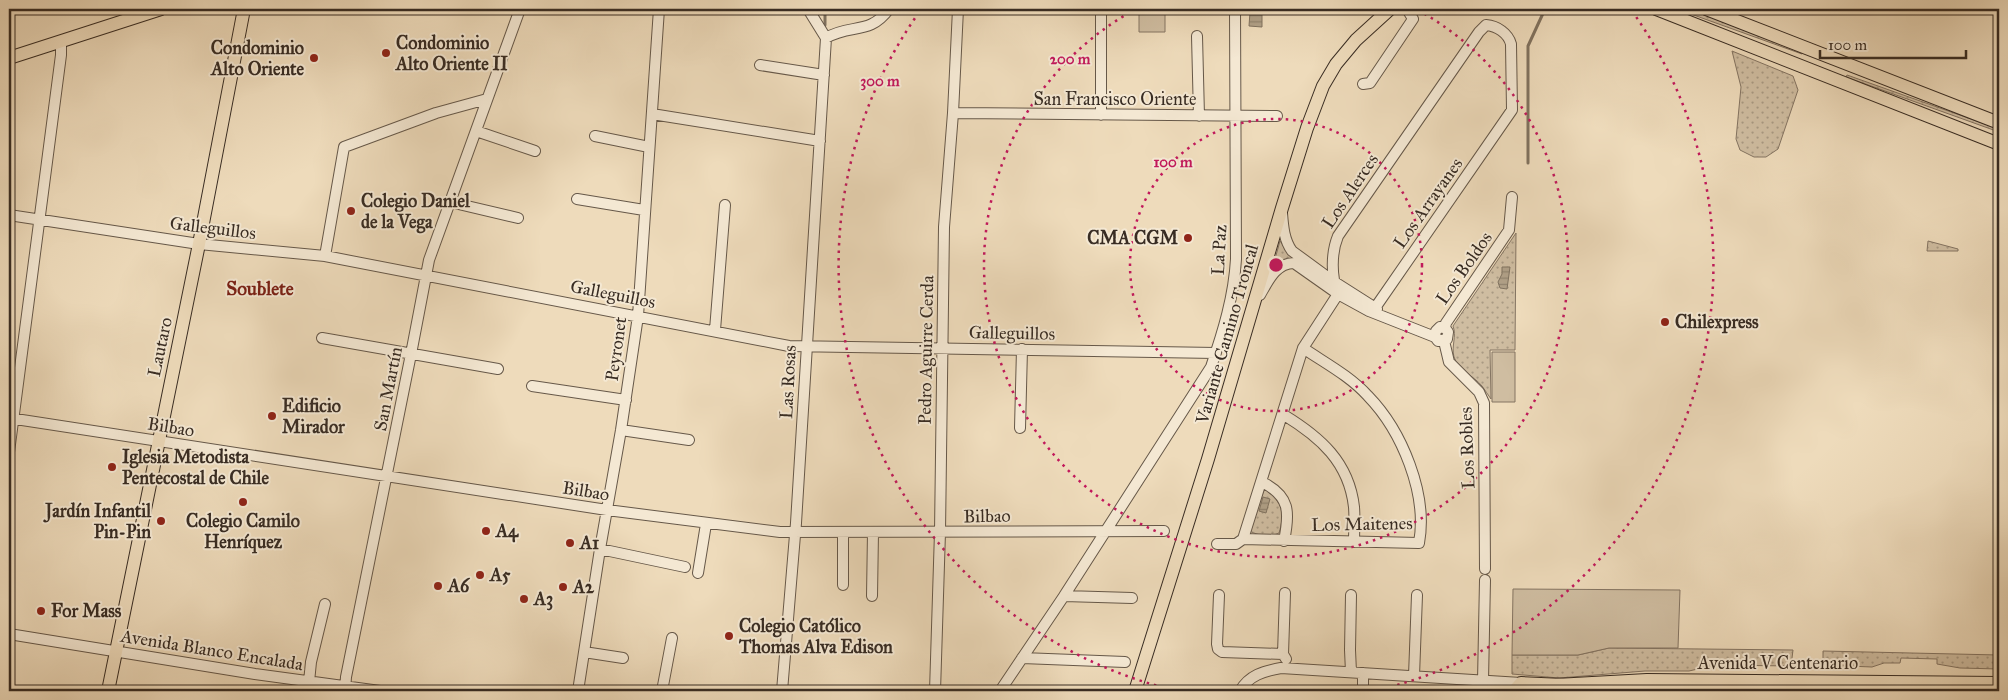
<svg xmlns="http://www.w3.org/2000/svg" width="2008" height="700" font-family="'IM FELL Great Primer',serif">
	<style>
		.grass { fill: url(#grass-dots); stroke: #847462 }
		.pitch { fill: #cfbda1; stroke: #847462 }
		.water { fill: url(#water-rules); stroke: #80725f }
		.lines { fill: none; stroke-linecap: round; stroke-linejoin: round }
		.stream { stroke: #80725f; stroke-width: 3 }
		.minor-casing { stroke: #665849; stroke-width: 12 }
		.major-casing { stroke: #382c23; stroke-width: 14 }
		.minor { stroke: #f4e8d3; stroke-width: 10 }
		.major { stroke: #eedbbb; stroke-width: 12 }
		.ring { fill: none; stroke: #c2185b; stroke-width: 2.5; stroke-dasharray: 2.5 5 }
		.poi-dot { fill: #8f2418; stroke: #f4e8d3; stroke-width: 2 }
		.labels { text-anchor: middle; stroke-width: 4; stroke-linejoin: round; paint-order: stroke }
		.poi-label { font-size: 18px; font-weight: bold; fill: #382c23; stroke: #f4e8d3; text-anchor: start }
		.street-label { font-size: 18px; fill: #382c23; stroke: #f4e8d3 }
		.neighbourhood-label { font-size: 19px; font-weight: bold; fill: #7a1f14; stroke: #f4e8d3 }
		.centre { fill: #c2185b; stroke: #f4e8d3; stroke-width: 2.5 }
		.ring-label { font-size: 15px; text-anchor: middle; font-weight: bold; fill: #c2185b; stroke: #f4e8d3; stroke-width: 4; stroke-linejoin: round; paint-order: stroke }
	</style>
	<defs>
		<pattern id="grass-dots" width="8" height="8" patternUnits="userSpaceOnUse" patternTransform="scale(1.25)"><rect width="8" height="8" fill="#cfbda1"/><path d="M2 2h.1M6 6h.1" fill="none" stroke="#a99a83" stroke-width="1.8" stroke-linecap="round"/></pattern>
		<pattern id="water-rules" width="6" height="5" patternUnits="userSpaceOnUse" patternTransform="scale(1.25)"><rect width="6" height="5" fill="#b0a087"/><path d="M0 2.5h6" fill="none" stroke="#90836e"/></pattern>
	</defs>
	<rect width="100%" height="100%" fill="#eedbbb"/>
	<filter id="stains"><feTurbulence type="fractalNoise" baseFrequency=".004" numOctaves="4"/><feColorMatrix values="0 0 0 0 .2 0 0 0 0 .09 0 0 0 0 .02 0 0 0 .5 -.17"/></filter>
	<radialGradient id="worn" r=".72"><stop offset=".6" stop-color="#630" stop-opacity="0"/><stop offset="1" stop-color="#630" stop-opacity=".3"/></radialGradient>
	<path class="grass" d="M1677,9H1689L1803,52L1802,54Z
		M1732,51L1793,76L1798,90L1778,149L1766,157H1754L1740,150L1736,139L1741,87Z
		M1847,75L1999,129V132L1846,77Z
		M1516,233L1515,350H1490L1491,399C1488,395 1485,390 1482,386C1474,376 1458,370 1454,357C1451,346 1457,336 1453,326Z
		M1280,241L1288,252L1298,260L1272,270Z
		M1928,241L1958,249V251H1927Z
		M1263,490H1266C1283,503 1285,513 1279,533C1268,538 1261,536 1249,531Z
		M1609,648L1793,650L1791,666L1715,665L1689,671H1645L1559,678L1512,674V655H1578Z
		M1823,651L1999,655V669L1960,668L1937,664V659L1901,658L1900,663H1884L1872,667L1823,665Z
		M1830,688H1999L1980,691Z"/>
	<path class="pitch" d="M1139,9H1165V32H1139Z
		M1492,352H1515V402H1492Z
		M1513,589L1680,590L1678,648H1609L1578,655H1512Z"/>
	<path class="water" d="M1250,12H1262V27L1249,26Z
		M1502,267H1510L1507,289L1500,288L1498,282L1502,274Z
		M1263,497L1270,499L1266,513L1259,511Z"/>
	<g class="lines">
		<path class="stream" d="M825,9V25
			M1528,163V46L1545,9"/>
		<defs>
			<path id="minor" d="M1101,9V115
				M1197,36L1199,116
				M826,38C851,23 869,36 889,9
				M760,65L824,75
				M1363,84L1370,83L1413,19L1407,9
				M953,113L1277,116
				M652,114L820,141
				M476,131L535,151
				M595,136L649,147
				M577,199L644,210
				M450,202L518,218
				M1282,213C1283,226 1284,240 1292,251L1333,281L1377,309
				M9,215L199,244L325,256L789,346L1216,353
				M325,256L344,147L436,113L487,99
				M1260,295C1268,281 1276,263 1294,263L1338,294L1369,311L1435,337L1438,341L1447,339L1448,332L1445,328L1440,327L1436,331L1435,337
				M1445,328L1446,323L1509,230L1512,197
				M715,330L725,205
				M322,338L498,369
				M1444,341L1449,362L1479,392L1484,403L1485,569
				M532,386L626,400
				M1284,415C1320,437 1349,462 1354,507C1355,519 1354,531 1354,542
				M9,418L607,510L780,532L1164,531
				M1020,428L1022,349
				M621,430L689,440
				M9,452L61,55V41
				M1262,482C1290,496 1290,512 1284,541
				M843,532V585
				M1243,539L1303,348L1338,294C1331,277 1331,253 1338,236L1479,32L1486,25C1497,26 1508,33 1511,44L1512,110L1375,308L1369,311
				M1217,544H1236L1243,539L1419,543C1428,494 1402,431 1368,396C1350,376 1325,363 1303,348
				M600,549L685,567
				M698,573L706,524
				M1285,593L1283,654L1286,659
				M1219,595L1217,644L1218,649L1222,652L1283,654
				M1351,595L1350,650L1351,672
				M872,596L873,532
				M1064,596L1132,598
				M9,634L255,674L380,691
				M584,652L623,658
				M1022,658L1125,662
				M1414,676L1417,595
				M1483,681L1485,580
				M309,682L311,662L325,604
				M345,691L346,677L411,354L429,260L520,9
				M578,691L600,549L621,430L638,316L659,9
				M662,691L672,638
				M782,691L796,523L826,38L808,9
				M935,691L940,532L944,227L953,113L958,9
				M1000,691L1064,596L1211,367C1223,332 1234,296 1236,259L1235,9
				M1240,691C1249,675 1264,671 1281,668L1521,683
				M1363,691V673"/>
			<path id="major" d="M1656,9L1999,144
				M1706,9L1999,123
				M9,58L161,9
				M1556,685L1647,680L1999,683
				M1623,688L1749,691
				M108,691L199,244L244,9
				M1135,691L1208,459L1282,208L1307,128L1323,86L1336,64L1356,40L1390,9
				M1514,691L1521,683L1563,685"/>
		</defs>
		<use href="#minor" class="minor-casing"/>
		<use href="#major" class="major-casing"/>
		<use href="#minor" class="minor"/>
		<use href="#major" class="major"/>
	</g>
	<g class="ring">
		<circle cx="1276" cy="265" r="146"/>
		<path d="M1418 10A292 292 0 1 1 1134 10"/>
		<path d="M1178 691A437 437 0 0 1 920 11M1632 11A437 437 0 0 1 1374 691"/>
	</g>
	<g class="poi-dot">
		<circle cx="386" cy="53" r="5"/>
		<circle cx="314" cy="58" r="5"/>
		<circle cx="351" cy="211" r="5"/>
		<circle cx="1188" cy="238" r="5"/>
		<circle cx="1665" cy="322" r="5"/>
		<circle cx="272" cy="416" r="5"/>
		<circle cx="112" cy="467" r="5"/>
		<circle cx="243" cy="502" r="5"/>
		<circle cx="161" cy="521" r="5"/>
		<circle cx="486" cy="531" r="5"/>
		<circle cx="570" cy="543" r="5"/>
		<circle cx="480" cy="575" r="5"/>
		<circle cx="438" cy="586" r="5"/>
		<circle cx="563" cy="587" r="5"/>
		<circle cx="524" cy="599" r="5"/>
		<circle cx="41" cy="611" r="5"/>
		<circle cx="729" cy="636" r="5"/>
	</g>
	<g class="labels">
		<g class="poi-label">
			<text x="396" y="49">Condominio<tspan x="396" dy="21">Alto Oriente II</tspan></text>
			<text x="304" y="54" text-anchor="end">Condominio<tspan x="304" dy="21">Alto Oriente</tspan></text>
			<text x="361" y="207">Colegio Daniel<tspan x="361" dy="21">de la Vega</tspan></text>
			<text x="1178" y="244" text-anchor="end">CMA CGM</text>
			<text x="1675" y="328">Chilexpress</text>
			<text x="282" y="412">Edificio<tspan x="282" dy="21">Mirador</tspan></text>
			<text x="122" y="463">Iglesia Metodista<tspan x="122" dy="21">Pentecostal de Chile</tspan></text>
			<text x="151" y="517" text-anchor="end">Jardín Infantil<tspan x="151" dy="21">Pin-Pin</tspan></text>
			<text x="243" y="527" text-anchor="middle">Colegio Camilo<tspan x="243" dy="21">Henríquez</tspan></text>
			<text x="496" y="537">A4</text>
			<text x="580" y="549">A1</text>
			<text x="490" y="581">A5</text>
			<text x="448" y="592">A6</text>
			<text x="573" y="593">A2</text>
			<text x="534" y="605">A3</text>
			<text x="51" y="617">For Mass</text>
			<text x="739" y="632">Colegio Católico<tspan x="739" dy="21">Thomas Alva Edison</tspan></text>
		</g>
		<g class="street-label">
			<text x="1115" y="105">San Francisco Oriente</text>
			<text transform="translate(1350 191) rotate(-56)" y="6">Los Alerces</text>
			<text transform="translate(1428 203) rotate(-55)" y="6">Los Arrayanes</text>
			<text transform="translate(213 228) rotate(7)" y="6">Galleguillos</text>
			<text transform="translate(1219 250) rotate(-87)" y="6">La Paz</text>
			<text transform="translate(1464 268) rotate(-55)" y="6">Los Boldos</text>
			<text transform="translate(613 294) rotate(11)" y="6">Galleguillos</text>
			<text transform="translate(1012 333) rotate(1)" y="6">Galleguillos</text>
			<text transform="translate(1227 334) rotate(-74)" y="6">Variante Camino Troncal</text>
			<text transform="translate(160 347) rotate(-78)" y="6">Lautaro</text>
			<text transform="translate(616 349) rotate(-82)" y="6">Peyronet</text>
			<text transform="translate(926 350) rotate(-89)" y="6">Pedro Aguirre Cerda</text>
			<text transform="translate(788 382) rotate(-87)" y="6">Las Rosas</text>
			<text transform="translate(388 389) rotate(-79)" y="6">San Martín</text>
			<text transform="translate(171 427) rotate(9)" y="6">Bilbao</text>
			<text transform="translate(1467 448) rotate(-92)" y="6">Los Robles</text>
			<text transform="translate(586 491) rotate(9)" y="6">Bilbao</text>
			<text transform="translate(987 516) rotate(-1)" y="6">Bilbao</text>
			<text transform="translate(1362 524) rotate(-1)" y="6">Los Maitenes</text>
			<text transform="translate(212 650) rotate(9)" y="6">Avenida Blanco Encalada</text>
			<text x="1778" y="669">Avenida V Centenario</text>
		</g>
		<g class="neighbourhood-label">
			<text x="260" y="295">Soublete</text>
		</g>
	</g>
	<circle cx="1276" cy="265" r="8" class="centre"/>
	<g class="ring-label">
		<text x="1070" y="64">200 m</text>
		<text x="880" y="86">300 m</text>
		<text x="1173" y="167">100 m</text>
	</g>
	<rect width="2008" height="700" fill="none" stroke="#eedbbb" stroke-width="30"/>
	<rect x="10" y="10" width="1988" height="680" fill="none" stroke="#382c23" stroke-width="2.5"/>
	<rect x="15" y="15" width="1978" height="670" fill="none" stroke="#382c23"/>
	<path d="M1820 50v8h146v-8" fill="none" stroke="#382c23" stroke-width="2.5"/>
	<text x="1828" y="50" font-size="15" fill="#382c23" stroke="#f4e8d3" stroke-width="4" paint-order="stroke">100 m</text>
	<rect width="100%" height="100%" filter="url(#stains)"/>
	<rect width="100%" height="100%" fill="url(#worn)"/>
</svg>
